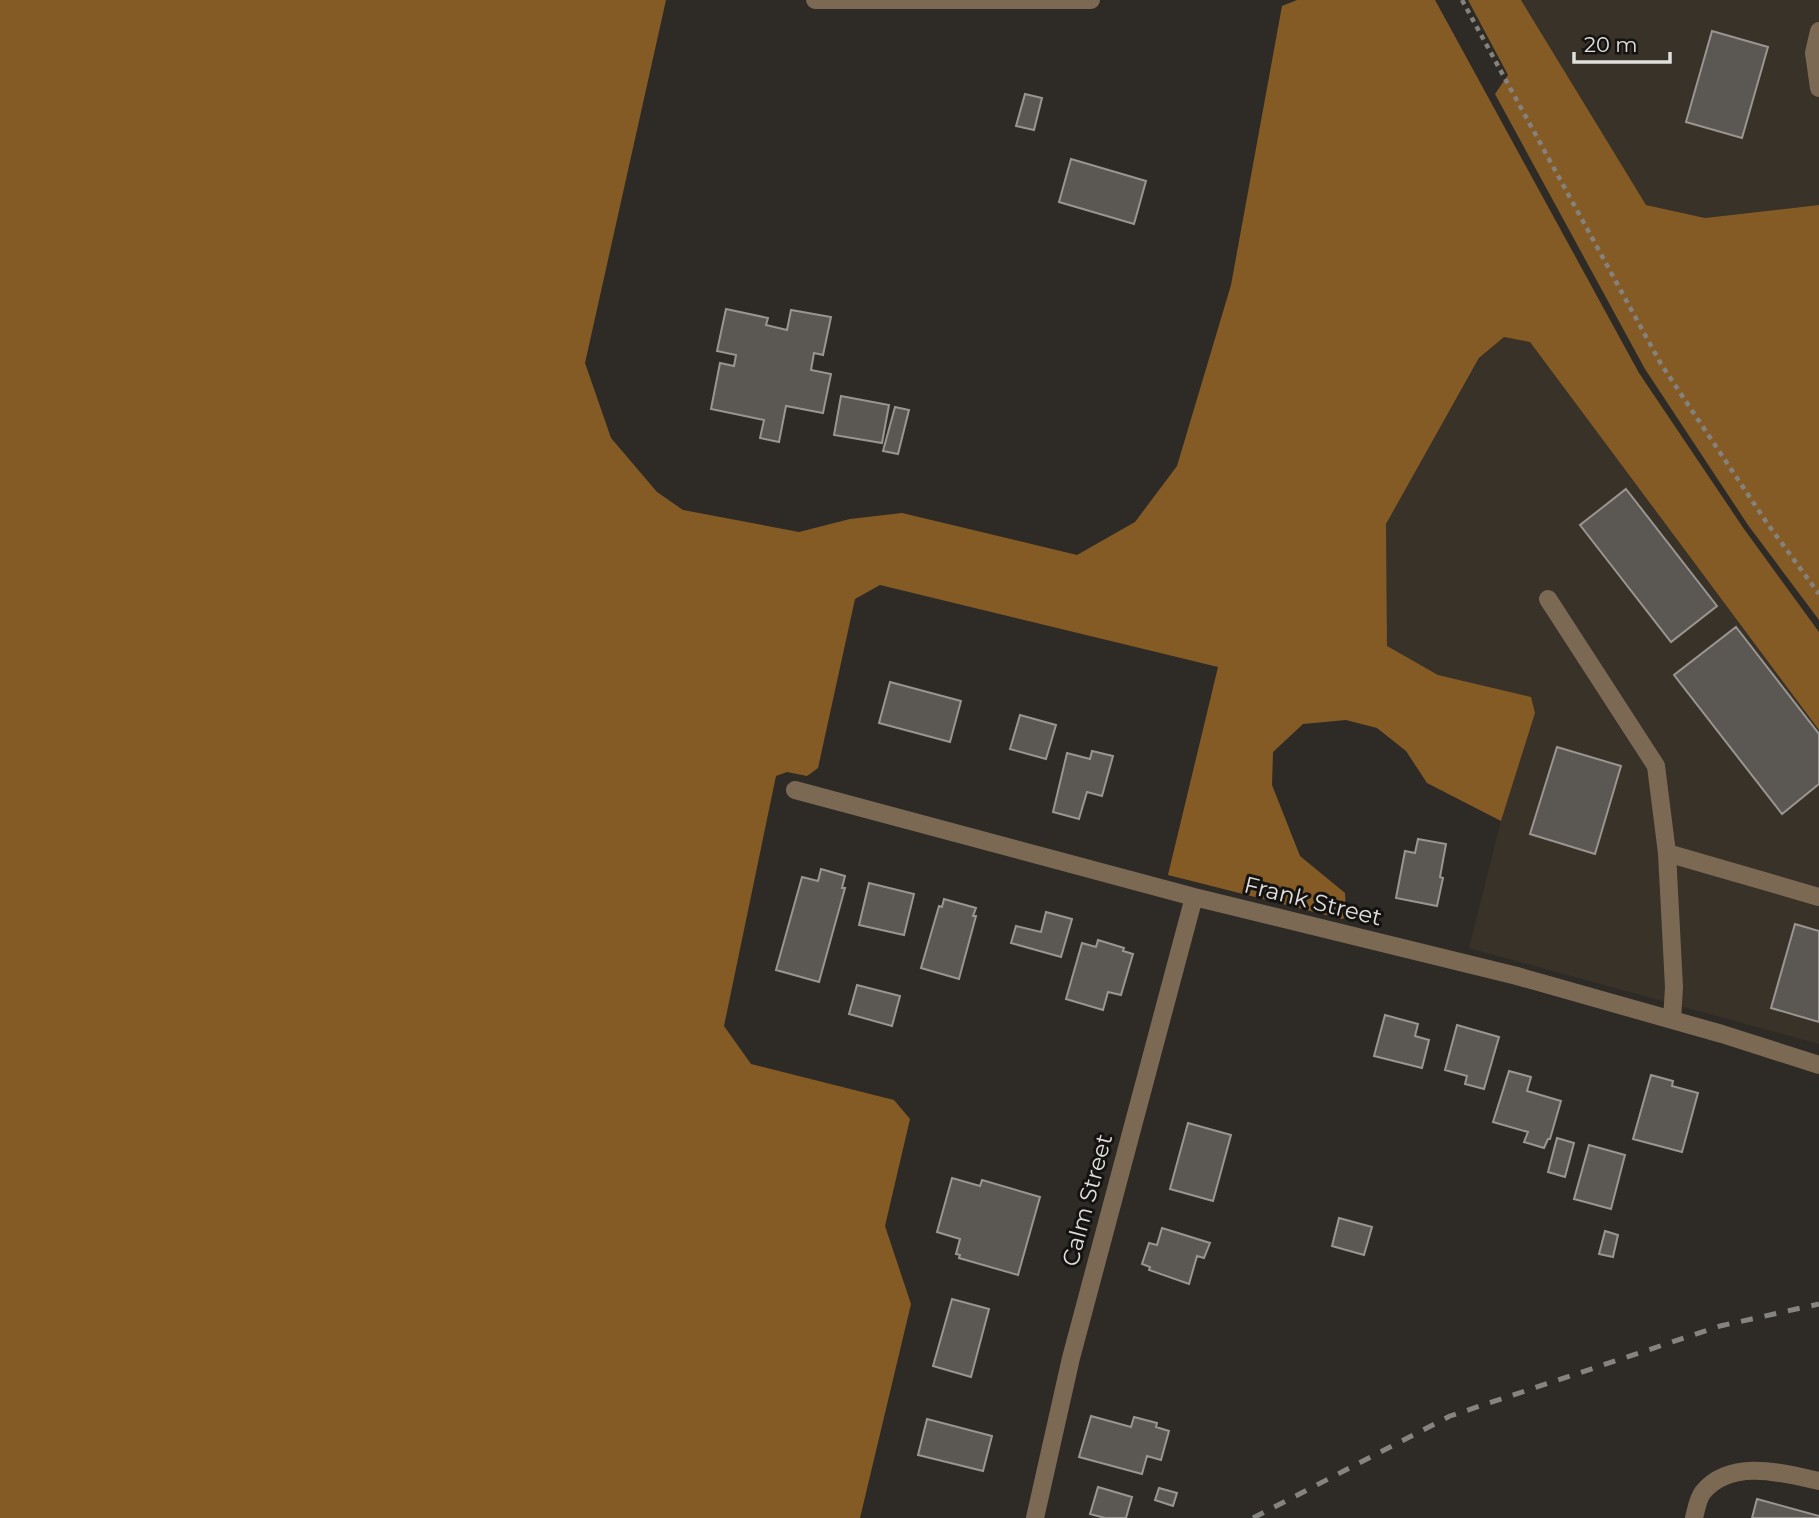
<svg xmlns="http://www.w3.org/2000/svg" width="1819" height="1518" font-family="Montserrat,sans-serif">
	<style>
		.built { fill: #393229 }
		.forest { fill: #855b25 }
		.building { fill: #5b5752; stroke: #9a9590; stroke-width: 2 }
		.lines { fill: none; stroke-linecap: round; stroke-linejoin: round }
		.path { stroke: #85827e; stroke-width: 4.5; stroke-dasharray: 5 5; stroke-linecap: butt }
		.minor { stroke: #7c6954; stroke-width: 18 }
		.rail { stroke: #868480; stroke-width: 5; stroke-dasharray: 12 12; stroke-linecap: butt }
		.labels { text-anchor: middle; stroke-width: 6; stroke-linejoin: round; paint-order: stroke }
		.street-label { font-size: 23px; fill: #e1dfdc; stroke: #151312 }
	</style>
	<rect width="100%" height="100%" fill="#2e2b27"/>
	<path class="built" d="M1521,0H1819V205L1705,218L1646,205Z
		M1504,337L1530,342L1819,730V1044L1469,948L1501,821L1535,713L1531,697L1438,675L1387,647L1386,524L1480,358Z"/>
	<path class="forest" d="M0,0H666L585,363L611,438L657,492L683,510L799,532L850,519L902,513L1077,555L1135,522L1177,466L1231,285L1282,6L1297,0H1435L1639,373L1744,529L1819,632V730L1530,342L1504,337L1479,358L1386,524L1387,646L1438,675L1531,697L1535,713L1501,821L1427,783L1406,751L1377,728L1346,720L1303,724L1273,752L1272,785L1300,856L1345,893L1346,917L1342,919L1168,875L1218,667L880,585L855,599L818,768L807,776L787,772L776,776L724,1026L751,1064L894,1100L910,1119L885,1226L911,1304L860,1518H0Z
		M1468,0H1521L1646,205L1705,218L1819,205V620L1748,525L1645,369L1495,94L1508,75Z"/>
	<path class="building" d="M1712,31L1768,47L1742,138L1686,122Z
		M1025,94L1042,98L1034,130L1016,126Z
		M1071,159L1146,181L1134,224L1059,202Z
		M726,309L768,318L766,325L787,330L791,310L831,317L823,355L814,353L811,370L831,374L823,413L786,406L779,442L760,438L764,420L711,409L720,363L734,366L736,355L717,351Z
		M841,396L889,405L882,443L834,435Z
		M895,407L909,410L898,454L883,451Z
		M1626,489L1717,606L1671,642L1580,525Z
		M1736,627L1819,734V784L1782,814L1674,675Z
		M890,682L961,701L950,742L879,723Z
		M1020,715L1056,725L1046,759L1010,749Z
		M1557,747L1621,766L1595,854L1530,834Z
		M1092,751L1113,756L1102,796L1087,792L1079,819L1053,812L1067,753L1090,759Z
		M1418,839L1446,844L1440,877L1443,878L1437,906L1396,898L1405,851L1415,853Z
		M821,869L845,876L842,888H845L819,982L776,970L802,877L818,881Z
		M869,883L914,894L904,935L859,925Z
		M944,899L976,908L973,916H976L959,979L921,968L939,906L942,907Z
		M1046,912L1072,919L1061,957L1011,943L1016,926L1041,932Z
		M1795,924L1819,931V1022L1771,1008Z
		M1098,940L1124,948L1123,951L1133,954L1121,995L1108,992L1103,1010L1066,999L1082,943L1096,947Z
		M857,985L900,996L892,1026L849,1014Z
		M1385,1015L1418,1024L1415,1036L1429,1040L1422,1068L1374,1056Z
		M1457,1025L1499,1037L1484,1089L1465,1084L1467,1076L1445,1070Z
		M1509,1071L1531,1077L1527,1091L1561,1101L1550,1139H1548L1544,1148L1524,1142L1528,1132L1493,1122Z
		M1651,1075L1673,1081L1672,1086L1698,1093L1682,1152L1633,1139Z
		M1188,1123L1231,1135L1213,1201L1170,1189Z
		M1557,1138L1574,1143L1565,1177L1548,1172Z
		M1589,1145L1625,1155L1611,1209L1574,1199Z
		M952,1178L980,1186L982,1180L1040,1197L1018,1275L959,1258L960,1255L956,1254L960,1239L937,1232Z
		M1339,1218L1372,1227L1364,1255L1332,1246Z
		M1162,1228L1210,1243L1204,1258L1197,1256L1189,1284L1149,1270L1150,1267L1142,1264L1149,1243L1157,1245Z
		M1605,1231L1618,1235L1613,1257L1599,1254Z
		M952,1299L989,1309L971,1377L933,1366Z
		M1091,1416L1131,1427L1134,1417L1157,1423L1156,1427L1169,1431L1161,1460L1147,1456L1142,1474L1079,1457Z
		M927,1419L992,1436L983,1471L918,1455Z
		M1098,1487L1132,1497L1126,1518H1105L1090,1514Z
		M1159,1488L1177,1493L1173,1506L1155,1500Z
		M1757,1499L1819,1516V1518H1752Z"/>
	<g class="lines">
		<path class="path" d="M1462,0L1661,364L1767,523L1819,594"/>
		<path class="minor" d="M815,0H1091
			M1819,31L1814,53L1819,88
			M1548,599L1656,766L1667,853L1674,987L1672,1020
			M795,790L1194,897L1517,976L1722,1034L1819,1065
			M1667,853L1819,897
			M1035,1518L1071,1358L1194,897
			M1694,1518C1696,1510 1698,1498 1703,1492C1731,1458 1783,1473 1819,1481"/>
		<path class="rail" d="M1253,1518L1450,1416L1720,1326L1819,1304"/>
	</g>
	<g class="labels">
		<g class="street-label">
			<text transform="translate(1313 901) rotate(14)" y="8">Frank Street</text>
			<text transform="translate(1087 1200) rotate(-75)" y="8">Calm Street</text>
		</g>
	</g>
	<path d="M1574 52v10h96v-10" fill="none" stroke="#e1dfdc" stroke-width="3.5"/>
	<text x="1584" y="52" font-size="21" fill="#e1dfdc" stroke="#151312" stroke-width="5" paint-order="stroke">20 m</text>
</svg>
